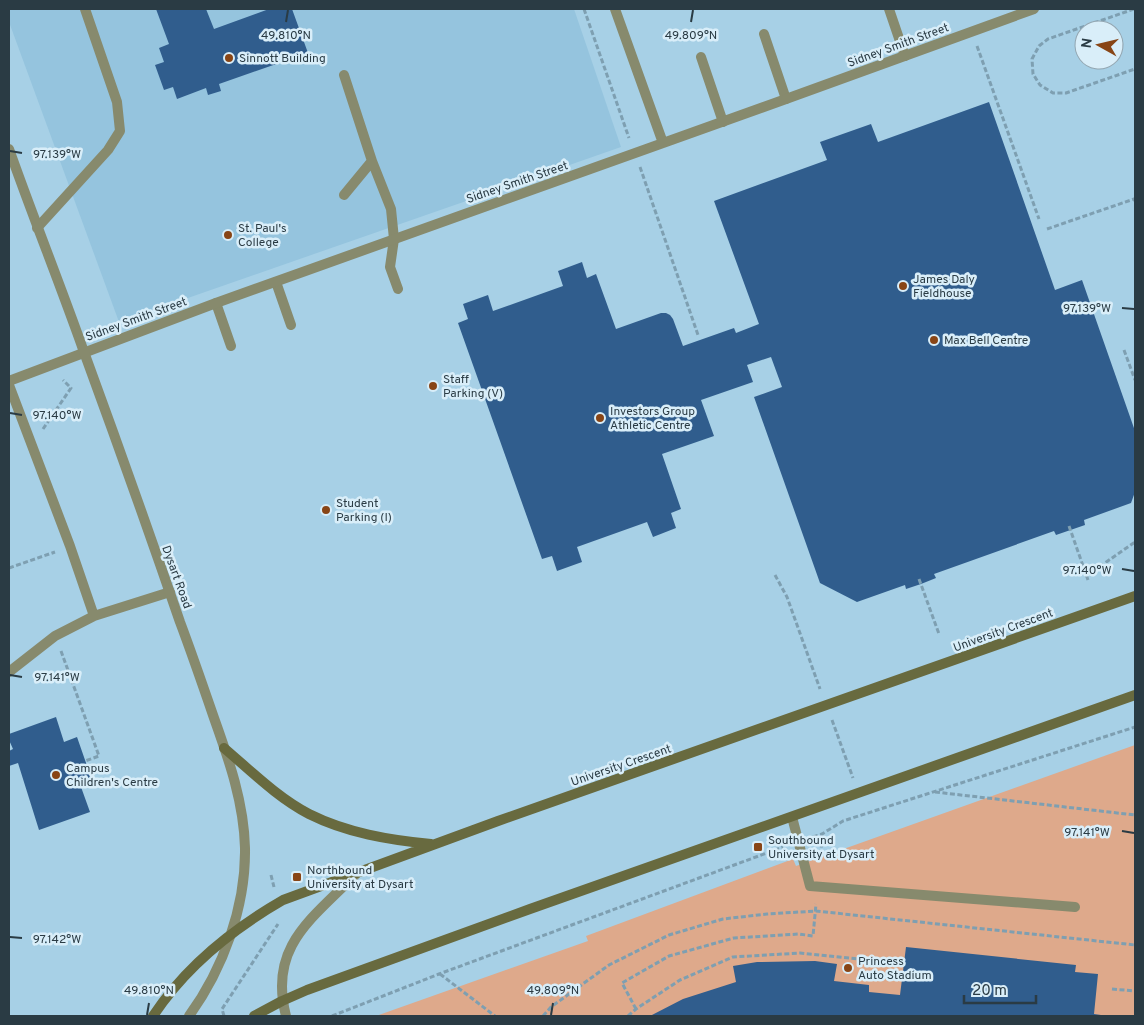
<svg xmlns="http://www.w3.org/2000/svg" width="1144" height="1025" font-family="Overpass,sans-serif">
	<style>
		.built { fill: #95c4de }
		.green { fill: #dea98b }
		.building { fill: #305d8d }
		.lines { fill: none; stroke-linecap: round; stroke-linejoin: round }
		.path { stroke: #7e9fb1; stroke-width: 3; stroke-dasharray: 5 2.5; stroke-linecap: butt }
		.service { stroke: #878a6d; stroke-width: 10 }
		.minor { stroke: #878a6d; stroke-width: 10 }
		.tertiary { stroke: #878a6d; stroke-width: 10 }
		.secondary { stroke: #686a3f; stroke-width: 10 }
		.ticks { fill: none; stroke: #2a3b44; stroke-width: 2 }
		.poi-dot { fill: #884516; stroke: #d9eef9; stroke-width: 2 }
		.labels { text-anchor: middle; stroke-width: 5; stroke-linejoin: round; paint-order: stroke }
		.street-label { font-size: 12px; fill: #2a3b44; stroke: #d9eef9 }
		.poi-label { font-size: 12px; fill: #2a3b44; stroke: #d9eef9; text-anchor: start }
		.ticks-label { font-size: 12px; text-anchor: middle; fill: #2a3b44; stroke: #d9eef9; stroke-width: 5; stroke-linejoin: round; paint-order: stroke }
	</style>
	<rect width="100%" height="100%" fill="#a7d0e6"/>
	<path class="built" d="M9,9H574L621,147L119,322L9,22Z"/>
	<path class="green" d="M1135,745V1016H376L588,941L586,936L793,859L796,866Z"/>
	<path class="building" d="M156,9H206L214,29L269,9H292L308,53L219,84L221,91L208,95L206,88L177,99L173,87L164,90L155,65L164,62L159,48L169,44Z
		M989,102L1055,290L1082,280L1135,431V492L1131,503L1084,520L1085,525L1056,535L1054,531L934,574L936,578L921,584L906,589L905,585L857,602L820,583L754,397L782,387L771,357L747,365L753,382L701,400L714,436L662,454L681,509L671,513L676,528L653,537L647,522L577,547L582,562L557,571L552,556L542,559L458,323L468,319L463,304L488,295L493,311L563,286L558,271L582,262L587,278L596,274L616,329L661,313H666L670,315L673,319L683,346L734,328L736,333L759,324L714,201L827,160L820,142L871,124L878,142Z
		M56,717L64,742L77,737L93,783L81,787L90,812L39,830L18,763L9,766V751L13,749L9,740V734Z
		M906,947L1076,965L1075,972L1098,974L1094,1014L1101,1015V1016H650L683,999L736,982L733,966L757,962L815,961L837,964L834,981L869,985V992L900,995Z"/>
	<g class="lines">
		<path class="path" d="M584,9L629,138
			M1134,9L1048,39L1039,46L1032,59L1033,74L1040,85L1053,93H1066L1135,69
			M977,46L1039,219
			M640,167L698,335
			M1047,229L1134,199L1135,201
			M1124,350L1135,380
			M43,429L71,388L63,380
			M1069,526L1088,580
			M9,568L55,552
			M1085,571L1102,565L1135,542
			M775,575L787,597L820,689
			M919,579L939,634
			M61,651L99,756L85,761
			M832,720L853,778
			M935,792L1135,815
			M813,837L822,834L843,821L1135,727
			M821,855L822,834
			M271,875L274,887
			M440,974L495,1016
			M1112,989L1135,991
			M636,1009L622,983L669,956L734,938L799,934L813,936L816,904
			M224,1016L222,1009L278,924
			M332,1016L439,974L783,847
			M543,1016L551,1007L609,965L669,935L723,919L767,914L816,911L1135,945
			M628,1016L636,1009L680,980L733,957L800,953L859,959"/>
		<path class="service" d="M889,9L905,56
			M764,34L786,99
			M701,57L723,122
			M344,75L372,161
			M344,195L372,161L391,209L394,239L390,267L398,289
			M37,228L108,150L120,131L117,102L85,9
			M276,282L291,325
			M216,303L231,346
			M9,385L70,546L94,616L170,592
			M9,672L55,636L94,616
			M792,817L810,886L1075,907
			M286,1016C268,946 312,919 356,874"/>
		<path class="minor" d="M615,9L663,143
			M9,381L216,303L786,99L1034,9"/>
		<path class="tertiary" d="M9,149C33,217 60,284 84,352C117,442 149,532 180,622C192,654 203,686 214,718C229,760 244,803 245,848C246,907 223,969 189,1016"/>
		<path class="secondary" d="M224,748C251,771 278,798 309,814C347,833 389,840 431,844
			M153,1016C186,966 231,930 283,900L498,821L1135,596
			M254,1016L282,1001L307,990L530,909L1135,695"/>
	</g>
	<path class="ticks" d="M286,22L288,10M691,22L693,10M10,151L22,153M1122,308L1134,309M10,413L22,415M1122,569L1134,571M10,675L22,677M1122,831L1134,833M10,937L22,938M147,1015L149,1003M551,1015L553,1003"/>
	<g class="poi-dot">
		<circle cx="229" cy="58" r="5"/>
		<circle cx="228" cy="235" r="5"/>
		<circle cx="903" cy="286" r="5"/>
		<circle cx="934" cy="340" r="5"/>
		<circle cx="433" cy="386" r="5"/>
		<circle cx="600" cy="418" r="5"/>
		<circle cx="326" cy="510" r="5"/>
		<circle cx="56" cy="775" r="5"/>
		<rect x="753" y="842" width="10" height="10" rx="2.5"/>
		<rect x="292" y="872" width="10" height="10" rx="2.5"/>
		<circle cx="848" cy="968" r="5"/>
	</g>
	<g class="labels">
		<g class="street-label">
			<text transform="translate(898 45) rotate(-20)" y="4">Sidney Smith Street</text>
			<text transform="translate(517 182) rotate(-19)" y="4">Sidney Smith Street</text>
			<text transform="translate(136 319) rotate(-20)" y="4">Sidney Smith Street</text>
			<text transform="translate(177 577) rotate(70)" y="4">Dysart Road</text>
			<text transform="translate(1003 630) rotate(-20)" y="4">University Crescent</text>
			<text transform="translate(621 765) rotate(-19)" y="4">University Crescent</text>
		</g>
		<g class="poi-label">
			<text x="239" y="62">Sinnott Building</text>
			<text x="238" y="232">St. Paul's<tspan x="238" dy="14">College</tspan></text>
			<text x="913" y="283">James Daly<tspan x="913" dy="14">Fieldhouse</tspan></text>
			<text x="944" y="344">Max Bell Centre</text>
			<text x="443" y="383">Staff<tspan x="443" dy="14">Parking (V)</tspan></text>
			<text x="610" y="415">Investors Group<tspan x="610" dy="14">Athletic Centre</tspan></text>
			<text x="336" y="507">Student<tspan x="336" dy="14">Parking (I)</tspan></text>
			<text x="66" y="772">Campus<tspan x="66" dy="14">Children's Centre</tspan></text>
			<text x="768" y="844">Southbound<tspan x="768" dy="14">University at Dysart</tspan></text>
			<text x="307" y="874">Northbound<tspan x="307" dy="14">University at Dysart</tspan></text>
			<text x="858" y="965">Princess<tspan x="858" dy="14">Auto Stadium</tspan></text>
		</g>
	</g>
	<g class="ticks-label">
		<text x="286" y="39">49.810°N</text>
		<text x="691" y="39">49.809°N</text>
		<text x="57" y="158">97.139°W</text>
		<text x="1087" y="312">97.139°W</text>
		<text x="57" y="419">97.140°W</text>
		<text x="1087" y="574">97.140°W</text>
		<text x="57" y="681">97.141°W</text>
		<text x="1087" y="836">97.141°W</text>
		<text x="57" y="943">97.142°W</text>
		<text x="149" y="994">49.810°N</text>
		<text x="553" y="994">49.809°N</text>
	</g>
	<rect width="1144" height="1025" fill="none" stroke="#2a3b44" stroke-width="20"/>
	<g transform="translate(1099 45) rotate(278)"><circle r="24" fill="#d9eef9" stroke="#93a6b1"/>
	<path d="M0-4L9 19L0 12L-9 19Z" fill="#884516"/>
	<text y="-8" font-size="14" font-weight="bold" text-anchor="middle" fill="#2a3b44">N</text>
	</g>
	<path d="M964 995v8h72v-8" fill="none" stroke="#2a3b44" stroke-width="2.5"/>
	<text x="972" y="995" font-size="15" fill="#2a3b44" stroke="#d9eef9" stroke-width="4" paint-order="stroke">20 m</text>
</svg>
